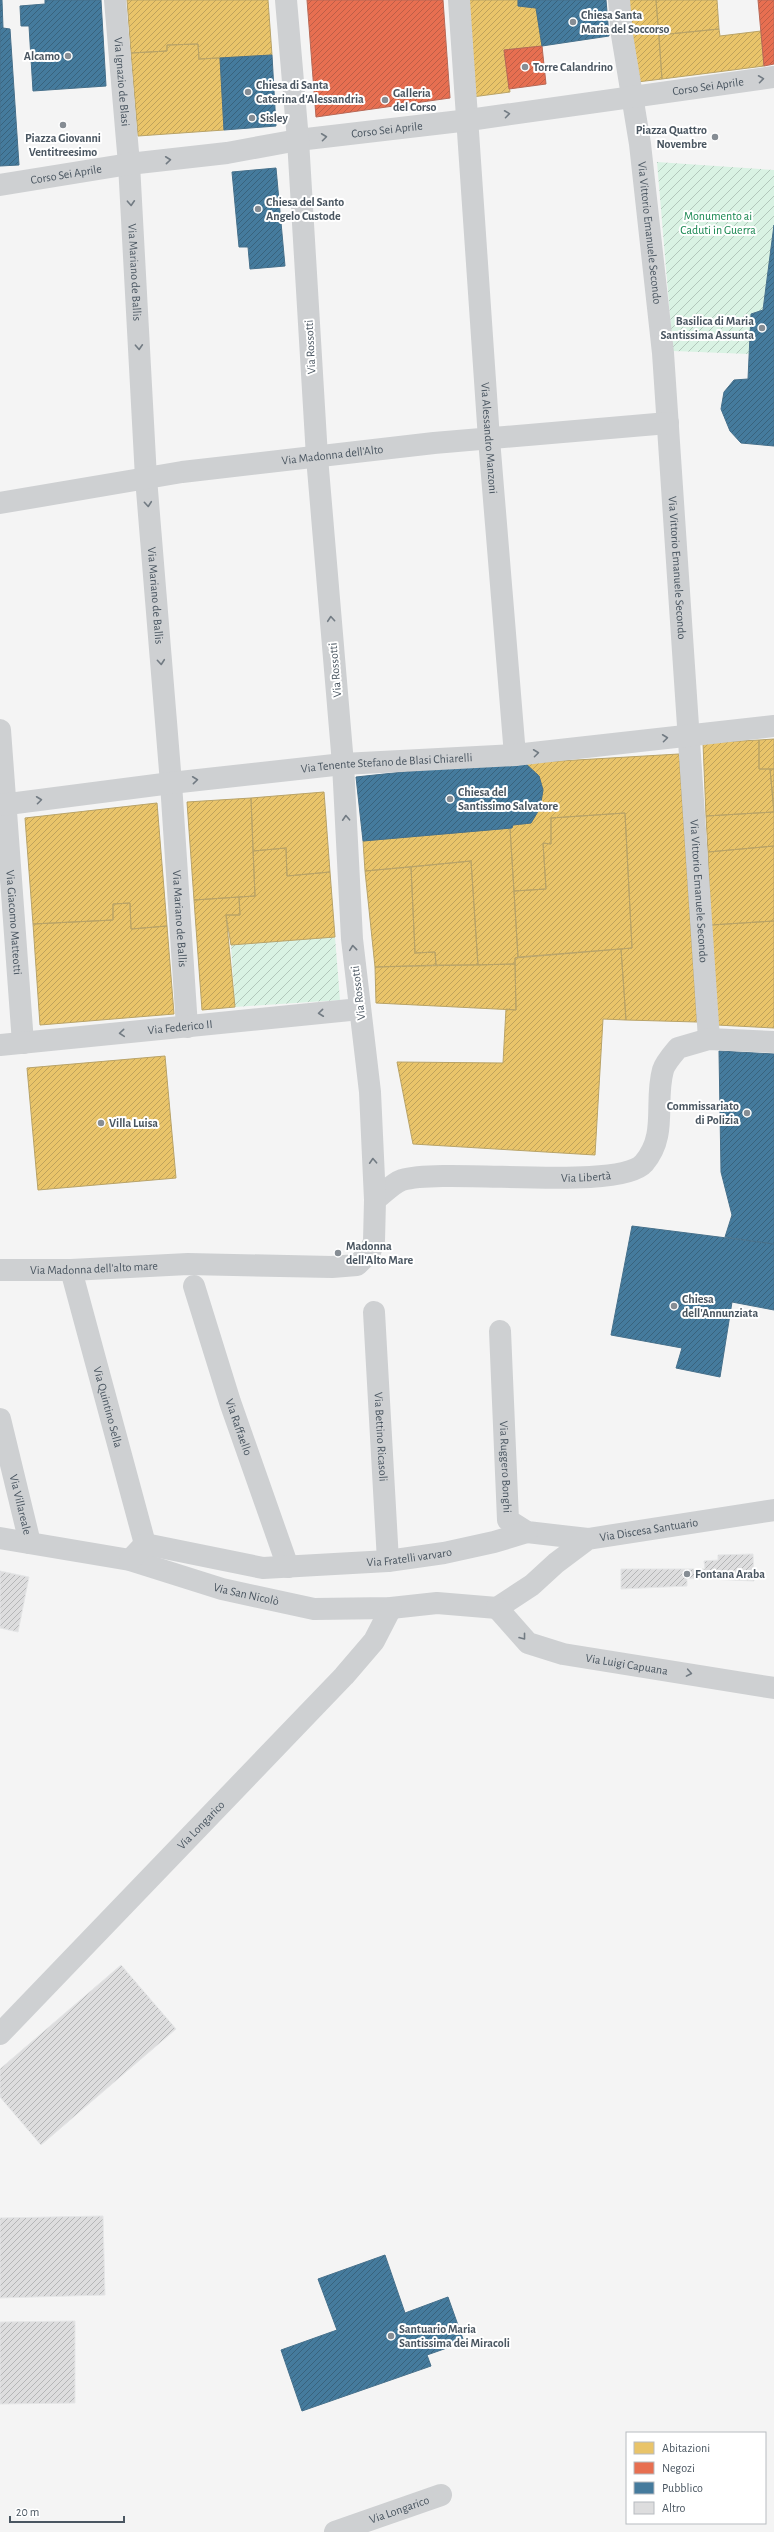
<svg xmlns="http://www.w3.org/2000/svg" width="774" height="2532" font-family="'Alegreya Sans',sans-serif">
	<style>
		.garden { fill: url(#garden-furrows) }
		.homes { fill: url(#homes-hatch); stroke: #b9a367 }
		.shops { fill: url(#shops-hatch); stroke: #b86856 }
		.public { fill: url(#public-hatch); stroke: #46708b }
		.building { fill: url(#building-hatch); stroke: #e5e6e7 }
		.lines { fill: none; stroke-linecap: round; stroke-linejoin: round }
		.minor { stroke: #ced0d2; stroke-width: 22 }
		.oneway { stroke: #727b83 }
		.poi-dot { fill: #868d94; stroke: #fff; stroke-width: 1.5 }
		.labels { text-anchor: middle; stroke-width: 4; stroke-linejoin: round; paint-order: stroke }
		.poi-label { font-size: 12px; font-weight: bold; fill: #4a5661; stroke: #fff; text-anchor: start }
		.street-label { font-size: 12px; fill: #4a5661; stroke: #fff }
		.park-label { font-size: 12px; fill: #17864f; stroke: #fff }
	</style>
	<defs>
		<pattern id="garden-furrows" width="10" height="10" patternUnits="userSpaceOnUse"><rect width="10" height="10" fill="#d9f2e3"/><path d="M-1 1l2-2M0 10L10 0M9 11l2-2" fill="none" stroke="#b2c7bb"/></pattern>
		<pattern id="homes-hatch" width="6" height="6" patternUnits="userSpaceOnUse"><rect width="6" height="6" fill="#e9c46a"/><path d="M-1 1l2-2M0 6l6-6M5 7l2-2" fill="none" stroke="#bfa25b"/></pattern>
		<pattern id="shops-hatch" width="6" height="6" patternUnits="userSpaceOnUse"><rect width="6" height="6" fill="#e76f51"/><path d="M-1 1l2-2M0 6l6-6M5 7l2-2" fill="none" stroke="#bd5e47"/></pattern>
		<pattern id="public-hatch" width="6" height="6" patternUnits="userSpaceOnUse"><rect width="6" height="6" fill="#457b9d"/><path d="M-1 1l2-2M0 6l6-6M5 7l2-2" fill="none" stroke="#39637d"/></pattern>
		<pattern id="building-hatch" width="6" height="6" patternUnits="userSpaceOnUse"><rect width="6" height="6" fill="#ddddde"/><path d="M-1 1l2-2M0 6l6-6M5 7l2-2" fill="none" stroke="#b5b6b7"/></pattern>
	</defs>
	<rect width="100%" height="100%" fill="#f4f4f4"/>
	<path class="garden" d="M657,162L774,170V226L763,310L751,314L749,354L673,351Z
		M335,937L340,1000L235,1007L231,945Z"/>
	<path class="homes" d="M127,0H268L272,55L199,59L198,44L167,45V51L131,53Z
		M467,0H518V6L536,8L542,46L504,50L510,92L472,97Z
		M629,0H656L662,79L637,82Z
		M656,0H717L719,29L659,35Z
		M719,29L720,36L761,31L764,66L662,79L659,35Z
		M198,44L199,59L220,58L224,130L138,136L131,53L167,51V45Z
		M774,739V769H759V740Z
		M759,740V769H770L774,812L706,816L703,743Z
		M679,754L697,1022L626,1020L621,949L632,948L625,813L551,818V844L543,843L546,889L514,891L510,828L513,825L531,823L540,808L543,790L539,776L525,763Z
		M770,769H774V812Z
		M324,792L330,872L287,876L286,848L253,851L251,798Z
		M251,798L255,896L194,900L187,802Z
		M157,803L167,926L131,929L130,903L113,904V920L33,924L25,818Z
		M774,812V846L708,852L706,816Z
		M625,813L632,948L518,957L514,891L546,889L543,843L551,844V818Z
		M510,828L518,957L515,958V964L478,965L471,861L365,871L363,841Z
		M774,846V921L711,925L708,852Z
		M286,848L287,876L330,872L335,937L231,945L226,915H240L239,897L255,896L253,851Z
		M471,861L478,965H436L435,952L415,953L411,867Z
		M411,867L415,953L435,952L436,965L375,967L365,871Z
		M239,897L240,915H226L235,1007L202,1010L194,900Z
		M130,903L131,929L167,926L174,1014L40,1025L33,924L113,920V904Z
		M774,921V1028L717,1025L711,925Z
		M621,949L626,1020L603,1019L595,1155L413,1144L397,1062L503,1063L506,1009L516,1010L515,958Z
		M515,964L516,1010L376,1003L375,967Z
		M165,1056L176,1178L38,1190L27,1068Z"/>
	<path class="shops" d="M307,0H443L450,98L316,117Z
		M758,0H774V64L764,66Z
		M542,46L546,84L509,89L504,50Z"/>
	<path class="public" d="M0,0H2L3,28L10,29L19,165L0,166Z
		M45,0H101L106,86L33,91L29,26H21L20,6L45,4Z
		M518,0H606L609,36L542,46L536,8L518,6Z
		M272,55L276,126L224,130L220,58Z
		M276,168L285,266L250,269L248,247H239L232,172Z
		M774,225V446L741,443L730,431L721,409L724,392L734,380L748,379L751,314L763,310Z
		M506,761L525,763L539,776L543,790L540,808L531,823L513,825L512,828L363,841L356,777Z
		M719,1051L774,1054V1244L725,1237L732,1215L721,1172Z
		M632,1226L774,1244V1310L732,1302L720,1377L676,1368L682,1348L611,1335Z
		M385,2255L405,2313L448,2297L464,2342L427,2355L431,2366L302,2411L281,2350L337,2330L318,2279Z"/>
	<path class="building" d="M753,1554L754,1581L687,1578V1586L621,1589V1569H705L704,1561L718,1560V1555Z
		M0,1571L29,1577L18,1632L0,1628Z
		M121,1965L176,2029L41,2145L0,2097V2069Z
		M103,2216L105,2295L0,2298V2218Z
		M75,2321V2403L0,2404V2322Z"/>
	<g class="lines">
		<g class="minor">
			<path id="s1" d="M115,0L129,164L146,478L171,783L187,1027"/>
			<path id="s2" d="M459,0L489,439L515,755"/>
			<path id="s3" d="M619,0L622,35L640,144L663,353L709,1039"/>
			<path id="s4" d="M0,185L129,164L227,153L298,140L469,120L774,77"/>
			<path id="s5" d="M0,503L182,472L434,443L668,423"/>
			<path id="s6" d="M0,730L23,1043"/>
			<path id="s7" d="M0,805L171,783L343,764L515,755L774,726"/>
			<path id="s8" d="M0,1045L360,1009"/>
			<path id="s9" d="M375,1200C383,1194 393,1183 402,1180C446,1167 619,1192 644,1163C668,1135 654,1102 663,1070C665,1063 673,1054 678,1048L709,1039L774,1042"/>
			<path id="s10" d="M0,1270H71L188,1264L332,1267L357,1265L370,1252L374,1241L375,1200L370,1092L352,939L343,764L317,457L298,140L286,0"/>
			<path id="s11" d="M71,1270L145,1544"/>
			<path id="s12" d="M194,1286L230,1402L288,1567"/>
			<path id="s13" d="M374,1312L388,1561"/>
			<path id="s14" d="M500,1331L508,1520L527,1532L588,1539"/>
			<path id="s15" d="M0,1419L30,1543"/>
			<path id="s16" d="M0,1538L130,1560L222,1589L314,1609L391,1608L437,1603L497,1608"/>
			<path id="s17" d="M130,1560L145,1544L263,1568L388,1561L444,1553L494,1542L527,1532"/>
			<path id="s18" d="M497,1608L532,1585L556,1563L588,1539L774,1510"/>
			<path id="s19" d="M497,1608L528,1643L563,1654L774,1688"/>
			<path id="s20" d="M0,2034L344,1676L374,1641L391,1608"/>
			<path id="s21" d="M335,2532L441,2495"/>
		</g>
	</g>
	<defs><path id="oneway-chevron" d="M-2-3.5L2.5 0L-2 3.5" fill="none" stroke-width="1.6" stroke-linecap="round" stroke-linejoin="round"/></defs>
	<g class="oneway">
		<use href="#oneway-chevron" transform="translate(761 79) rotate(-8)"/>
		<use href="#oneway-chevron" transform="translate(507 114) rotate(-8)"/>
		<use href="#oneway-chevron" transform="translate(324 137) rotate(-7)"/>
		<use href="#oneway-chevron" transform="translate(168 160) rotate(-6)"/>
		<use href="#oneway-chevron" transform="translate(131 203) rotate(87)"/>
		<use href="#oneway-chevron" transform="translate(139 347) rotate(87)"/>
		<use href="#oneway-chevron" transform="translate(148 504) rotate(85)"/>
		<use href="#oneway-chevron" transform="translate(331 619) rotate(-95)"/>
		<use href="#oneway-chevron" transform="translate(161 662) rotate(85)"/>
		<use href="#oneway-chevron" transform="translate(665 738) rotate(-7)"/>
		<use href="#oneway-chevron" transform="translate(536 753) rotate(-7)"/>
		<use href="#oneway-chevron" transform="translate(195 780) rotate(-6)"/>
		<use href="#oneway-chevron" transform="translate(39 800) rotate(-7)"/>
		<use href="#oneway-chevron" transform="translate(346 818) rotate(-93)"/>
		<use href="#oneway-chevron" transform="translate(353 948) rotate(-96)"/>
		<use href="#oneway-chevron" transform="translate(321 1013) rotate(174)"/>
		<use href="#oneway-chevron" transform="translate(122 1033) rotate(175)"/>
		<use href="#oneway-chevron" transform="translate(373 1161) rotate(-93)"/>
		<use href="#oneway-chevron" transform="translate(523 1637) rotate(52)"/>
		<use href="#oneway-chevron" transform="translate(689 1673) rotate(10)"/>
	</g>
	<g class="poi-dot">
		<circle cx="573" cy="22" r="4"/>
		<circle cx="68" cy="56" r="4"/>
		<circle cx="525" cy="67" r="4"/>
		<circle cx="248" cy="92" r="4"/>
		<circle cx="385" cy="100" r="4"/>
		<circle cx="252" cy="118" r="4"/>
		<circle cx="63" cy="125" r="4"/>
		<circle cx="715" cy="137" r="4"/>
		<circle cx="258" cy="209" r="4"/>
		<circle cx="762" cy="328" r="4"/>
		<circle cx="450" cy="799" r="4"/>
		<circle cx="747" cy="1113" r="4"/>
		<circle cx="101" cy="1123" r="4"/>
		<circle cx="338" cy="1253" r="4"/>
		<circle cx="674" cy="1306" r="4"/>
		<circle cx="687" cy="1574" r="4"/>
		<circle cx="391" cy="2336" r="4"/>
	</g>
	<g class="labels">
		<g class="poi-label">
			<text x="581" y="19">Chiesa Santa<tspan x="581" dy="14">Maria del Soccorso</tspan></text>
			<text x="60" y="60" text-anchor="end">Alcamo</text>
			<text x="533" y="71">Torre Calandrino</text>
			<text x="256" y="89">Chiesa di Santa<tspan x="256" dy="14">Caterina d'Alessandria</tspan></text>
			<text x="393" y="97">Galleria<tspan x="393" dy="14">del Corso</tspan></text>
			<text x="260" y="122">Sisley</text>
			<text x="707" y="134" text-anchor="end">Piazza Quattro<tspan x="707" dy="14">Novembre</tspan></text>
			<text x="63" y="142" text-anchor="middle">Piazza Giovanni<tspan x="63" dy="14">Ventitreesimo</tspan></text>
			<text x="266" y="206">Chiesa del Santo<tspan x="266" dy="14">Angelo Custode</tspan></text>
			<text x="754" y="325" text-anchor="end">Basilica di Maria<tspan x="754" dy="14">Santissima Assunta</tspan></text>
			<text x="458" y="796">Chiesa del<tspan x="458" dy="14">Santissimo Salvatore</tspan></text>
			<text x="739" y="1110" text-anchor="end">Commissariato<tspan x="739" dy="14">di Polizia</tspan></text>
			<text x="109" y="1127">Villa Luisa</text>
			<text x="346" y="1250">Madonna<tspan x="346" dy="14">dell'Alto Mare</tspan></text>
			<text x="682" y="1303">Chiesa<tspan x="682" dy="14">dell'Annunziata</tspan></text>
			<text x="695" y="1578">Fontana Araba</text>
			<text x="399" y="2333">Santuario Maria<tspan x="399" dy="14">Santissima dei Miracoli</tspan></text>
		</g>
		<g class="street-label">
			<text dy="4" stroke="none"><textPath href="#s1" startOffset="82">Via Ignazio de Blasi</textPath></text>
			<text dy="4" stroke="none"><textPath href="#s4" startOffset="715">Corso Sei Aprile</textPath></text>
			<text dy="4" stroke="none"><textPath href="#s4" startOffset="391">Corso Sei Aprile</textPath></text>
			<text dy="4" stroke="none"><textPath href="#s4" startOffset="67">Corso Sei Aprile</textPath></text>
			<text dy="4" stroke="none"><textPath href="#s3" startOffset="235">Via Vittorio Emanuele Secondo</textPath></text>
			<text dy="4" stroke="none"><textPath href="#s1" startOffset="273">Via Mariano de Ballis</textPath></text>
			<text transform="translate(310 347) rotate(-93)" y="4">Via Rossotti</text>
			<text dy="4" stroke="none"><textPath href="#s2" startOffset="439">Via Alessandro Manzoni</textPath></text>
			<text dy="4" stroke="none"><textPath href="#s5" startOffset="336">Via Madonna dell'Alto</textPath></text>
			<text dy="4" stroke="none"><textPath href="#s3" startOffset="571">Via Vittorio Emanuele Secondo</textPath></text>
			<text dy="4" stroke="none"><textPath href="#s1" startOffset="597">Via Mariano de Ballis</textPath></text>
			<text transform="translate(335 670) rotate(-95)" y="4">Via Rossotti</text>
			<text dy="4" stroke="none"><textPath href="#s7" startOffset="389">Via Tenente Stefano de Blasi Chiarelli</textPath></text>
			<text dy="4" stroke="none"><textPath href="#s3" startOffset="895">Via Vittorio Emanuele Secondo</textPath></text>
			<text dy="4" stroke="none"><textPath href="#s1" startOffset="921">Via Mariano de Ballis</textPath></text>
			<text dy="4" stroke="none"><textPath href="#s6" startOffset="193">Via Giacomo Matteotti</textPath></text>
			<text transform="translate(358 993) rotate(-97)" y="4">Via Rossotti</text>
			<text dy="4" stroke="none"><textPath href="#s8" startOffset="181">Via Federico II</textPath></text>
			<text dy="4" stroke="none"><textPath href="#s9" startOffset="218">Via Libertà</textPath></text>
			<text dy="4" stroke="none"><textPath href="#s10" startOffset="94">Via Madonna dell'alto mare</textPath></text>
			<text dy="4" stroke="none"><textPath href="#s11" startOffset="142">Via Quintino Sella</textPath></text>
			<text dy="4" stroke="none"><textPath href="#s12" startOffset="148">Via Raffaello</textPath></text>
			<text dy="4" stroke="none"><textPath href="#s13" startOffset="125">Via Bettino Ricasoli</textPath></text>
			<text dy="4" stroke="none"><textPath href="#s14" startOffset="136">Via Ruggero Bonghi</textPath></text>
			<text dy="4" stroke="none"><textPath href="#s15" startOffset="88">Via Villareale</textPath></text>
			<text dy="4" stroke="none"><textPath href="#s18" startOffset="176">Via Discesa Santuario</textPath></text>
			<text dy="4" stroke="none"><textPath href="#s17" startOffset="289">Via Fratelli varvaro</textPath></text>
			<text dy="4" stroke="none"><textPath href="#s16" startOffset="253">Via San Nicolò</textPath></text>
			<text dy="4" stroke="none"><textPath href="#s19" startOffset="148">Via Luigi Capuana</textPath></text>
			<text dy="4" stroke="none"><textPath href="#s20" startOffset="290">Via Longarico</textPath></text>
			<text dy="4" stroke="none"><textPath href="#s21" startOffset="68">Via Longarico</textPath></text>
		</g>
		<g class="park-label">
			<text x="718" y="220">Monumento ai<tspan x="718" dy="14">Caduti in Guerra</tspan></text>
		</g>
	</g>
	<rect x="626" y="2432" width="140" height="92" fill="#ffffff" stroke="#b7bbc0"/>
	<rect x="634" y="2442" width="20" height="12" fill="#e9c46a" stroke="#b7bbc0"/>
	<text x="662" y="2452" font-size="12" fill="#4a5661">Abitazioni</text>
	<rect x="634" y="2462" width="20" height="12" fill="#e76f51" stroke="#b7bbc0"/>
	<text x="662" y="2472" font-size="12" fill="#4a5661">Negozi</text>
	<rect x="634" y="2482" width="20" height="12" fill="#457b9d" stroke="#b7bbc0"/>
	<text x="662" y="2492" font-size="12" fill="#4a5661">Pubblico</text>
	<rect x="634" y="2502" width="20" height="12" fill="#ddddde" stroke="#b7bbc0"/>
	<text x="662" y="2512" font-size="12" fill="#4a5661">Altro</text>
	<path d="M10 2516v6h114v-6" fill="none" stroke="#4a5661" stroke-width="2"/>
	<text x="16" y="2516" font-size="12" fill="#4a5661" stroke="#ffffff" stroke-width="3" paint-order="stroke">20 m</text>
</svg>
